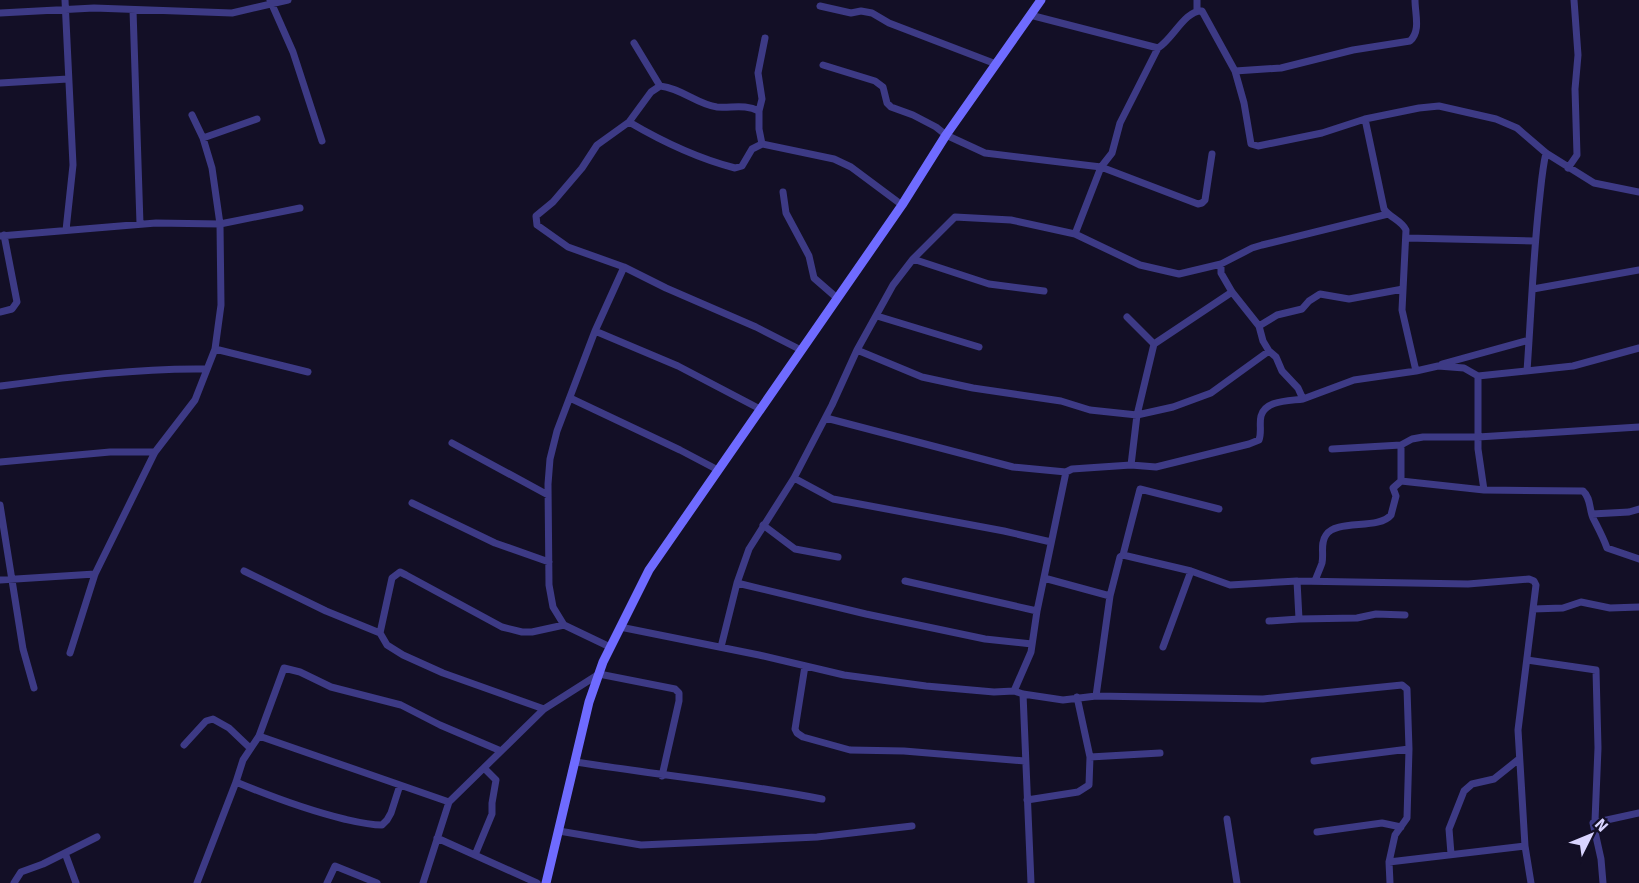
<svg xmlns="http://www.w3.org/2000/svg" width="1639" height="883" font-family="Signika,sans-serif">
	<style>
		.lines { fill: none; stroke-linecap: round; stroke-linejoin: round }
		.street { stroke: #3d3a85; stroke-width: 7 }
		.secondary { stroke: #6f6bff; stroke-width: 9 }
	</style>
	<rect width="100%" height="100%" fill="#130f26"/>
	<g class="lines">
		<path class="street" d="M65,0L73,165L66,230
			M270,0L293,52L322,141
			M1197,0V11
			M820,6L851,13L861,11L872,13L889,23L996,64
			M133,10L140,224
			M0,13L94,8L232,13L288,0
			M1030,15L1158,48C1173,39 1185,10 1202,11L1235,71L1244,103L1251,144L1258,146L1322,133L1365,119L1419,108L1439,106L1496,119L1517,128L1546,153L1594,183L1639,192
			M634,43L660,86
			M823,65L875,81L883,87L887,103L891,107L913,115L936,127L946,135L985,153L1101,167L1198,204L1202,203L1205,200L1212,154
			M1235,71L1281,68L1353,50L1410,41C1421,31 1415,14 1415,0
			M0,83L68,79
			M759,111L762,99L758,73L765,38
			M1365,119L1384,209C1390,218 1401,220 1406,230L1402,310L1416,371
			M629,122C663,142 696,158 735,168L742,166L752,149L762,144
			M203,138L257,119
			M1568,168L1577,155L1575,89L1578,55L1574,0
			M783,192L786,213L809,256L814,278L837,298
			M1075,234L1101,167L1112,153L1120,123L1158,48
			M0,236L156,223L220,224L300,208
			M1407,238L1535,241
			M913,259L989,284L1044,291
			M1221,264V273L1232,292L1259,326L1263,341L1269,351L1276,357L1282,371L1298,388L1303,399L1354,380L1416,371L1438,366L1464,368L1478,376L1573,366L1639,348
			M1533,289L1639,270
			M0,312L12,309L17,302L4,235
			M877,316L979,347
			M1127,317L1154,344
			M1259,326L1277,315L1302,309L1309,301L1320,294L1349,299L1403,289
			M595,331L678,366L760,409
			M215,349L308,372
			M801,350L756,327L666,288L624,267L568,247L537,225L536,216L553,202L582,168L597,145L629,122L651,92L660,86C681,88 698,105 717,107C733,108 745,104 759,111V129L762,144L834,159L851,167L902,205
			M857,350L922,377L973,388L1061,401L1090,410L1137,415L1173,407L1211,393L1269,351
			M1442,364L1529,340
			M1527,371C1531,315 1533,259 1539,204C1541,187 1542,170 1546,153
			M1478,376V449L1484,490
			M0,386C69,377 137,368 206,369
			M570,398L680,450L718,470
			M826,418L1013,467L1066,472L1072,469L1131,465L1156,467L1249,444L1259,440C1262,432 1259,424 1261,416C1265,400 1289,401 1303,399
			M452,443L548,495
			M1332,449L1401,445L1412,439L1423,437H1478L1639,427
			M0,462L110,452H155
			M1131,465L1137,415L1154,344L1232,292
			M794,478L833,499L1004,531L1051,542
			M1401,481L1484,490L1583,491C1591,498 1589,509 1593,518C1598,528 1603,537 1607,548L1639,559
			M412,503L495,543L549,562
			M0,505L23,649L34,688
			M1592,514L1629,512L1639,509
			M763,525L795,549L838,557
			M1123,555L1140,489L1219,509
			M244,571L326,611L380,633
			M1044,578L1110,596
			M0,580L95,574
			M905,581L1037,611
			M1297,581L1299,619L1357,618L1376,614L1405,615
			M1315,581C1317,575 1320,569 1322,563C1324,554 1320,543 1326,535C1336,519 1379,530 1391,515L1396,496L1393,488L1401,481V445
			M737,583L866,614L985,639L1032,644
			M1533,609L1563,608L1581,602L1610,608L1639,607
			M1269,621L1299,619
			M620,627L759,655L844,675L926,686L994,692L1014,691L1023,694L1063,700L1096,696L1263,699L1402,685L1407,689L1409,749L1407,818L1395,835L1389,862L1390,883
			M610,647L564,625L553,607L549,585L548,484L550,459L557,431L595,331L624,267
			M721,647L737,583L749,549L794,478L832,405L857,350L893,285L913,259L955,217L1011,220L1075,234L1140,265L1179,274L1221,264L1252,248L1262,245L1388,214
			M1163,647L1191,571
			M70,653L95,574L155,452L195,400L215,349L221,305L220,224L212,168L203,138L192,115
			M1527,660L1596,670L1598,748L1595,821
			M805,666L795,729L797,733L803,737L850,750L904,751L1025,761
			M1014,691L1031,652L1037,611L1066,472
			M1023,694L1031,883
			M1096,696L1110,596L1120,557L1123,555L1191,571L1230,585L1297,581L1468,584L1529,579L1534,581L1536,585L1518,730L1525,846L1389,862
			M544,709L443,673L403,655L387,645L380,633L392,578L400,572L406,575L502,627L522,632H532L564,625
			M259,736L449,802
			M184,745L206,721L213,719L229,728L250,748
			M1090,757L1160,753
			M1314,761L1409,749
			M576,762C658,775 741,783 822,799
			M236,782C272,797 307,810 344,819C357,822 369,825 382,825L387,820L391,813L400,785
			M1027,800L1078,792L1089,785L1090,757L1077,697
			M1227,819L1237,883
			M559,831L641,845L817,837L912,826
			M1317,832L1382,823L1401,827
			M437,838L537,883
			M1525,846L1531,883
			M65,853L76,883
			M1451,854L1449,829L1464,791L1472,784L1494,779L1519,759
			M475,855L492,814V803L496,780L485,769
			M14,883L21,872L43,864L97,837
			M197,883L236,782L243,760L259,736L284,668L300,672L331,687L401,705L440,725L501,751
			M327,883L335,866L377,883
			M423,883L449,802L544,709L599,674L675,689L679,693V701L662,776
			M1603,883L1601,859L1593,823L1639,813"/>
		<path class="secondary" d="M546,883L589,702L603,662L649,570L902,205L946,135L1041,0"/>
	</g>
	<g transform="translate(1591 835) rotate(47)" stroke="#130f26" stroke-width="4.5" paint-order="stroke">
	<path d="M0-4.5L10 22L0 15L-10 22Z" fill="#d9d4ff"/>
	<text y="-9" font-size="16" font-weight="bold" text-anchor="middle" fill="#d9d4ff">N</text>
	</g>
</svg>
